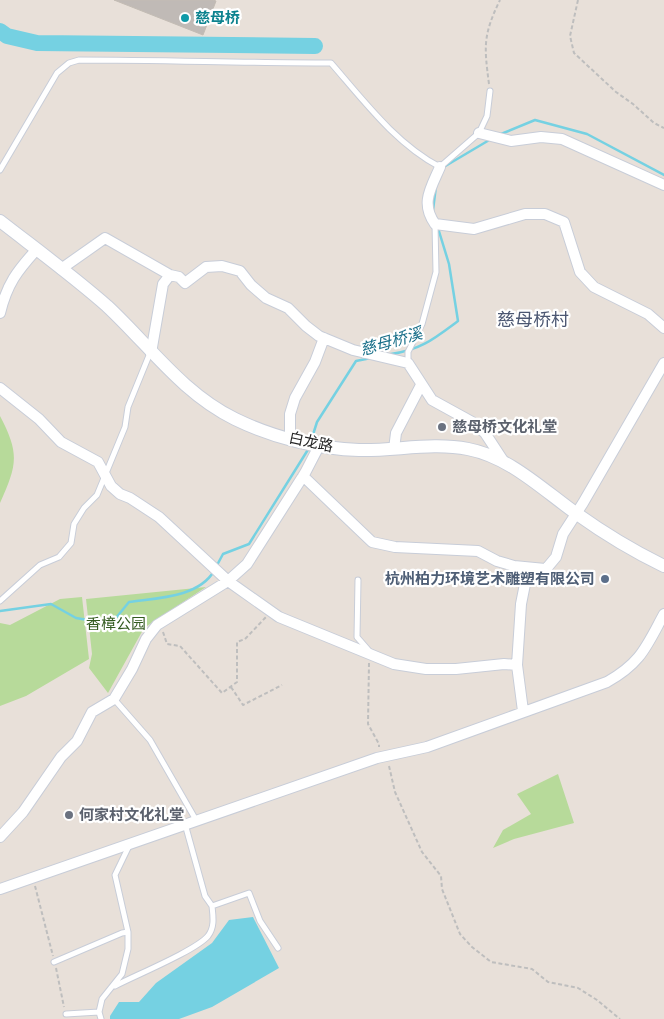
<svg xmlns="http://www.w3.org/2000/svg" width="664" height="1019" font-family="'Public Sans','Noto Sans SC',sans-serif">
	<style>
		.green { fill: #b7da9a }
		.water { fill: #75d1e2 }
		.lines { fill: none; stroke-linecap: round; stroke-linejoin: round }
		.stream { stroke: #75d1e2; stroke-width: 2.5 }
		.river { stroke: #75d1e2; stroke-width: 16 }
		.building { fill: #c0bab6; stroke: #c3bcb4 }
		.service-casing { stroke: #c8cdd8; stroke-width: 7 }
		.minor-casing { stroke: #c8cdd8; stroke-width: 12 }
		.tertiary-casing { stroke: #c8cdd8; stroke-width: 14 }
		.path { stroke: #bebebe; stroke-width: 2; stroke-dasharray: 4 2.5; stroke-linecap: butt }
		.service { stroke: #fff; stroke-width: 5 }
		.minor { stroke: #fff; stroke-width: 10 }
		.tertiary { stroke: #fff; stroke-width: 12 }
		.culture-dot { fill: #0f9aa8; stroke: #fff; stroke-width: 2 }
		.worship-dot { fill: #6b7280; stroke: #fff; stroke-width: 2 }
		.service-dot { fill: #5c6f8a; stroke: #fff; stroke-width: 2 }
		.labels { text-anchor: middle; stroke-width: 4.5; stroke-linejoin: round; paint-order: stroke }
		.culture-label { font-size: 15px; font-weight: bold; fill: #0d838f; stroke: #fff; text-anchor: start }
		.worship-label { font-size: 15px; font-weight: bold; fill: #5b616d; stroke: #fff; text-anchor: start }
		.street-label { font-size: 15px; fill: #272727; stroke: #fff }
		.service-label { font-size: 15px; font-weight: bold; fill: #4e5e75; stroke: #fff; text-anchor: end }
		.park-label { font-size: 15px; fill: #335b1f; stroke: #fff }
		.water-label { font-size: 16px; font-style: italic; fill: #196f89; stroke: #fff }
		.quarter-label { font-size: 18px; fill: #4c5772; stroke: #fff }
	</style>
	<rect width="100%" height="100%" fill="#e8e0d9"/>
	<path class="green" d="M0,416C20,454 17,465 0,503Z
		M206,587L144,628L108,693L89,668L92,654L86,599Z
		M82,597L89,659L26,696L0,706V623L10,625L60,599Z
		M558,774L574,823L514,839L493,848L503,830L531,814L517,794Z"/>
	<path class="water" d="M253,917L279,968L212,1007L179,1019H110V1016L119,1002H139L156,983L212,943L229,920Z"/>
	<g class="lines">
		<path class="stream" d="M501,134L535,120L587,134L664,175
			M442,168L491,139
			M433,210L436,186
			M391,354C421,350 435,338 458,321L449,264L438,228
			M311,441L317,422L356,361L371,358
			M216,567L223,554L249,544L309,448
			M0,611L51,604L76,618L111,624L129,602C155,598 198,598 214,571"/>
		<path class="river" d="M0,31L7,36L37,43L315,46"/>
	</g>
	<path class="building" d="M114,0H213L216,1L203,35Z"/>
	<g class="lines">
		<defs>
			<path id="service" d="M0,170L57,73L69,63L79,60C163,60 247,63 331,63C364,101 396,144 440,167L479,133L487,116L490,91
				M408,363V352L422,324L436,272L435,224
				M358,580L357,637L370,652
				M0,601L40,565L59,557L71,543L74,524L84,508L97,495L125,427L128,407L150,353
				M114,699L150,740L196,820
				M185,824L205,896L212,906L249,893L260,921L278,948
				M54,962L122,933L128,932
				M115,986C136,975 195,951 208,936C215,927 213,916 212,906
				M66,1014L99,1012
				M101,1019L99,1012L102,999L122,974L128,949V932L115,875L129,846"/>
			<path id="minor" d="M479,133L511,141L541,137L562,139L664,185
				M440,167C431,188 420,203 435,224L474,229L525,214H545L564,222L580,272L594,287L648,314L664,328
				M61,269L105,238L170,275
				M0,313C7,284 17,271 37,249
				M151,353L163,284L170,275L179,277L185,283L206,267L222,266L240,271L251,285L266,298L288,308L306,326L319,336L353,350L408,363L432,400L472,422L485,433L504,462
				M0,388L39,419L61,442L98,462L111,486L120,494L130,498L159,517L228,581L279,617L394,664L426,669H456L504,664L517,665
				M290,438V414L295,398L315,362L324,338
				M394,449L396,433L421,385
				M303,476L372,542L395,547L478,551L497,561L514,566L545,569
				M523,711L517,665L521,604L525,584L536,573L546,569L556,557L563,534L583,503L664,363
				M0,837L23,812L61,757L77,741L92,712L114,699L132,669L146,639L157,625L228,581L247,564L305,473L319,446
				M0,889L377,758L427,747L607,682C641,663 646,647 664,614"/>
			<path id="tertiary" d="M0,221C36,249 73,276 107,306C149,345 182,393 235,419C272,437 318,449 359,450C395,451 432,442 468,449C510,457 543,490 577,514C605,534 633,551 664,566"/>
		</defs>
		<use href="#service" class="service-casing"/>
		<use href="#minor" class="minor-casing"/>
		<use href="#tertiary" class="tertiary-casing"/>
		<path class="path" d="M578,0L570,36L574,53L616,92L633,104L654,123L664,128
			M489,84C484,46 483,35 500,0
			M163,632L167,644L180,646L222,693L237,682V642L245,639L266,617
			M369,663L368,724L379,744V747
			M231,687L243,705L282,685
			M389,766L395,792L422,852L441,876L442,889L460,934L472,947L491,962L532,969L548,982L578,988L597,1000L620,1019
			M35,886L53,956
			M56,968L64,1007"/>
		<use href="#service" class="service"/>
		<use href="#minor" class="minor"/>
		<use href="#tertiary" class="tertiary"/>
	</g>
	<circle class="culture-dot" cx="185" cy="18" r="5"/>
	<g class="worship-dot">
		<circle cx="442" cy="427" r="5"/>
		<circle cx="69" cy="815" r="5"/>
	</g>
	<circle class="service-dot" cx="605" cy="579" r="5"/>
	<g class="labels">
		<g class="culture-label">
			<text x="195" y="23">慈母桥</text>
		</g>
		<g class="worship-label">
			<text x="452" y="432">慈母桥文化礼堂</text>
			<text x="79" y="820">何家村文化礼堂</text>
		</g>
		<g class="street-label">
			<text transform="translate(311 442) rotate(12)" y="5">白龙路</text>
		</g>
		<g class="service-label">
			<text x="595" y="584">杭州柏力环境艺术雕塑有限公司</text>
		</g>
		<g class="park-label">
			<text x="116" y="629">香樟公园</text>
		</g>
		<g class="water-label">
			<text transform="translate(391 341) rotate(-16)" y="6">慈母桥溪</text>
		</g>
		<g class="quarter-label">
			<text x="533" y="326">慈母桥村</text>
		</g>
	</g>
</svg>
